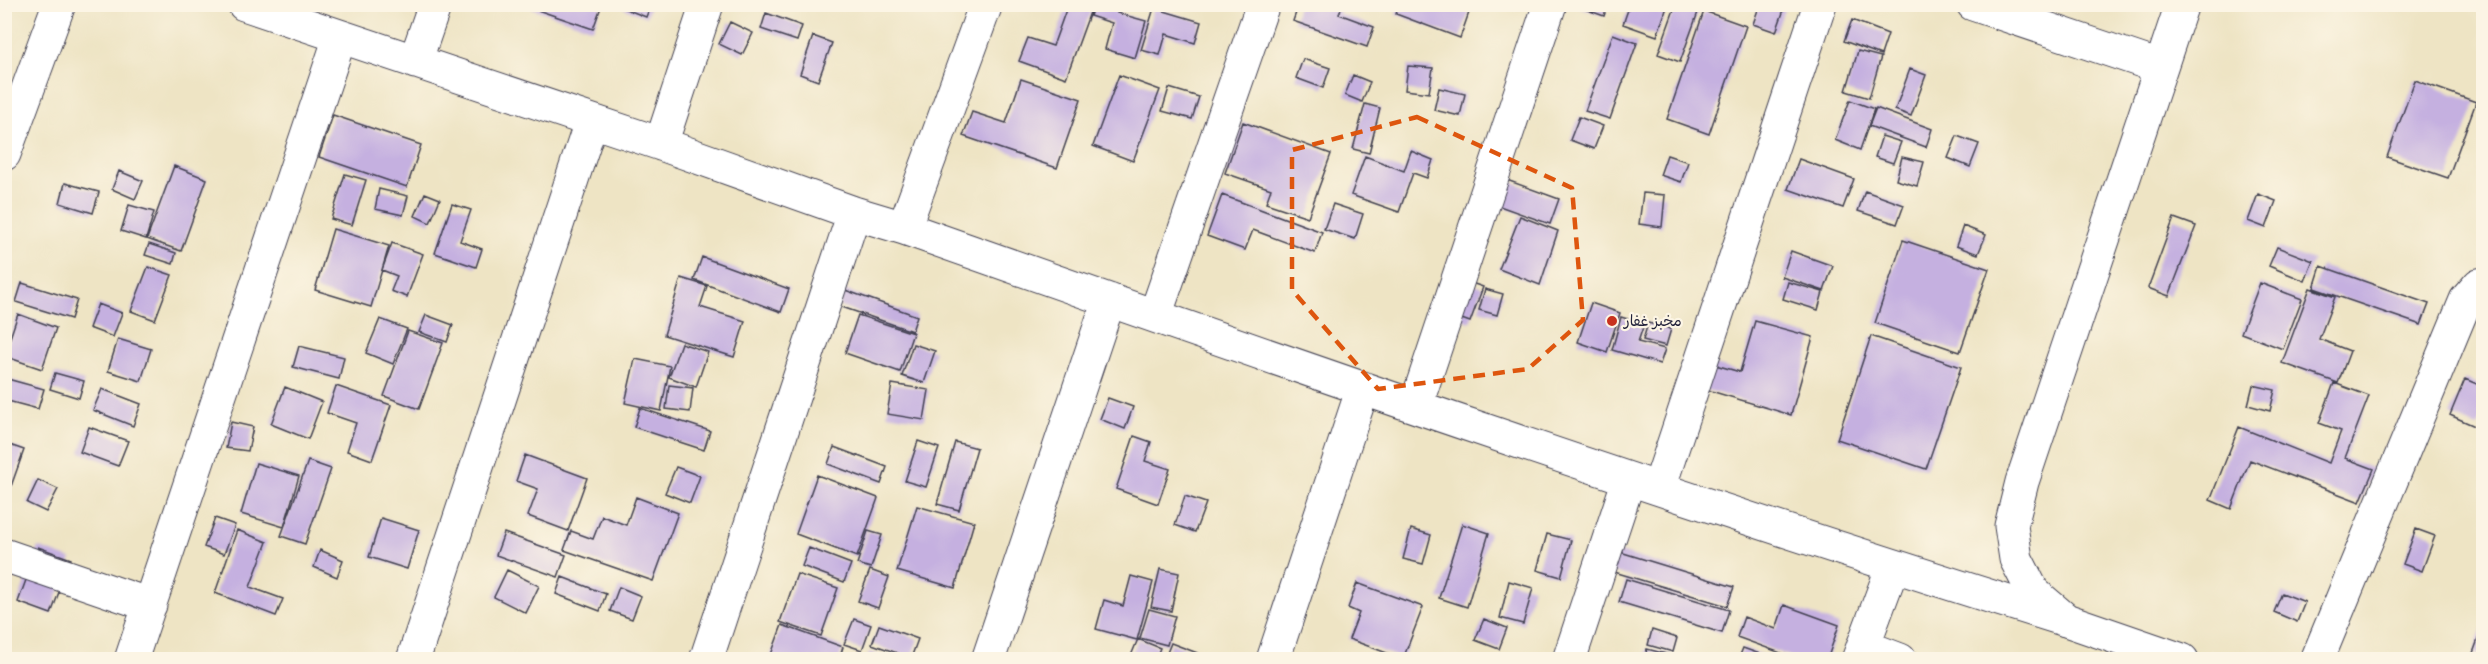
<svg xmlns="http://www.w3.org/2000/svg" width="2488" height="664" font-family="'Balsamiq Sans','Playpen Sans Arabic',sans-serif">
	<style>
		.building { fill: #c5b0e0 }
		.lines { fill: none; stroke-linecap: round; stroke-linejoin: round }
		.minor-casing { stroke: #413f50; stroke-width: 35 }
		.major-casing { stroke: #413f50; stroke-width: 35 }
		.minor { stroke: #fff; stroke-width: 33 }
		.major { stroke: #fff; stroke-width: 33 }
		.marked { fill: none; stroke: #de560e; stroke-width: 4.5; stroke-dasharray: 12 8; stroke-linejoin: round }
		.poi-dot { fill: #c8321e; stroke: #fcf5e5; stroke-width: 2 }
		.labels { text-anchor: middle; stroke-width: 4.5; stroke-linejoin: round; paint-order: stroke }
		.poi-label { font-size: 15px; fill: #22223b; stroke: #fcf5e5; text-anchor: start }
	</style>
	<rect width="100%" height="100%" fill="#fcf5e5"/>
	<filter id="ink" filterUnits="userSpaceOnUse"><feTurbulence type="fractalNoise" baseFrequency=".0167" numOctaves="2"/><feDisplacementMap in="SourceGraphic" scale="12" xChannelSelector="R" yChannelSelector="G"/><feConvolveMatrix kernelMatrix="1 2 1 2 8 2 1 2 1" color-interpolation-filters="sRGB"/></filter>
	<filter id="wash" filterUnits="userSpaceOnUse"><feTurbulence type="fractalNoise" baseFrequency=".008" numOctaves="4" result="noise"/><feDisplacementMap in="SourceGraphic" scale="24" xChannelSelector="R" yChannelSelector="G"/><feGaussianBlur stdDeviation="1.35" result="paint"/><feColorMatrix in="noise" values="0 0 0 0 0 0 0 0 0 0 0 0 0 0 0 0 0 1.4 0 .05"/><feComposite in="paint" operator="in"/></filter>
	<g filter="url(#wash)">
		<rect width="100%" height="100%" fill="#eee4c4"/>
		<g id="blocks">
			<path class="building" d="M593,4L601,7L593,29L523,5Z
				M613,4H651L646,17Z
				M1068,4H1093L1066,78L1019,61L1028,38L1053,46Z
				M1094,4H1119L1117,13L1146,21L1135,58L1105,49L1112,23L1090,16Z
				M1299,4H1343L1339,14L1374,27L1367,47L1293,21Z
				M1399,4H1472L1460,38L1396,14Z
				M1571,4H1608L1604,16Z
				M1630,4H1668L1657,36L1623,24Z
				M1676,4H1701L1680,62L1658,54Z
				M1760,4H1786L1776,32L1753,24Z
				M1154,8L1201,22L1195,43L1166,34L1160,55L1141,50Z
				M1704,11L1746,26L1709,134L1667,119Z
				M766,13L802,26L797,41L761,29Z
				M1852,20L1888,34L1881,55L1844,41Z
				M730,22L753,33L742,55L719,44Z
				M1613,34L1637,43L1610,119L1585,111Z
				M813,36L832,43L818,81L800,74Z
				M1858,51L1881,57L1869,98L1846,91Z
				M1303,59L1330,68L1323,88L1296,78Z
				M1408,66L1433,68L1429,93L1405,90Z
				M1910,69L1926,75L1911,116L1895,110Z
				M1119,75L1160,90L1133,161L1093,146Z
				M1353,75L1370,82L1362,102L1345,95Z
				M1021,79L1081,99L1057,168L963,136L972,112L1006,123Z
				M2415,80L2476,102L2448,178L2387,157Z
				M1169,88L1199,97L1192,119L1162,111Z
				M1439,88L1465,94L1460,116L1434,110Z
				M1850,100L1874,109L1860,150L1835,140Z
				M1365,104L1380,108L1369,153L1353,149Z
				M1876,108L1932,129L1926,147L1869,126Z
				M333,115L421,145L407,187L319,157Z
				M1579,117L1603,126L1594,149L1570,140Z
				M1243,122L1331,154L1308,217L1266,203L1271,189L1225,173Z
				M1882,136L1901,142L1893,163L1875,157Z
				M1957,136L1979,144L1970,167L1948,158Z
				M1411,151L1433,160L1427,178L1413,173L1399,212L1351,195L1365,156L1404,171Z
				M1667,155L1688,162L1681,182L1660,175Z
				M1902,157L1924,162L1917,186L1896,180Z
				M1799,159L1854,179L1843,208L1788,189Z
				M174,166L207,179L181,251L147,239Z
				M119,171L143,181L135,199L112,189Z
				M345,174L366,180L352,225L331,219Z
				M1504,179L1559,199L1550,224L1494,204Z
				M65,183L99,192L93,213L60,203Z
				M379,189L408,196L403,215L375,209Z
				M1865,191L1904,205L1897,224L1858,211Z
				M425,193L440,199L430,223L415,216Z
				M1643,193L1665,195L1662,227L1639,224Z
				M2258,194L2276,201L2266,228L2248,221Z
				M1222,195L1322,232L1315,253L1253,230L1245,250L1207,236Z
				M452,204L471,210L460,241L482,249L476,267L435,253Z
				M1333,204L1363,214L1355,239L1324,229Z
				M129,205L154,212L146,239L121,231Z
				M1520,216L1558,231L1540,285L1499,269Z
				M2174,218L2196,226L2169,296L2148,288Z
				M1963,226L1986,235L1978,254L1956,246Z
				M333,229L389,246L371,307L315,290Z
				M1903,240L1989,269L1960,352L1875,323Z
				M392,243L423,254L407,297L391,291L397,276L382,270Z
				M149,244L176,253L173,264L145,255Z
				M2277,247L2313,261L2305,281L2269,266Z
				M1791,251L1833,266L1824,291L1782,277Z
				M702,257L789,289L781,312L694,280Z
				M2321,266L2429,304L2421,325L2314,288Z
				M148,267L172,275L155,320L131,311Z
				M681,278L707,286L700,307L745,321L734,357L664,335Z
				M1457,278L1483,287L1470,322L1445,313Z
				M1788,282L1823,292L1818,310L1783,299Z
				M22,283L77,300L71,319L16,302Z
				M2260,283L2302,299L2283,349L2241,333Z
				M2310,288L2335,297L2319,339L2350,351L2338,383L2282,363Z
				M1485,289L1503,294L1497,315L1479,310Z
				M845,290L917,316L912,331L839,306Z
				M1591,303L1620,313L1607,352L1578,342Z
				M98,304L122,313L113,337L89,328Z
				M18,314L56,328L42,369L4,356Z
				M426,315L453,325L447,342L419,332Z
				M858,315L913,333L900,372L845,353Z
				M1621,317L1644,324L1638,342L1665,349L1660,364L1612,350Z
				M380,319L407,329L393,364L366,353Z
				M1755,321L1813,337L1791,415L1704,389L1712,364L1740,372Z
				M1648,323L1671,329L1666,346L1643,340Z
				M408,331L443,343L419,409L384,396Z
				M1871,336L1961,367L1926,469L1837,439Z
				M118,339L151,349L141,381L108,371Z
				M681,343L708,352L696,387L669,377Z
				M913,344L935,351L924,383L902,376Z
				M299,346L344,357L339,379L293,367Z
				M635,359L670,366L661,411L625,403Z
				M55,373L84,381L79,398L50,389Z
				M4,378L44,389L38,409L4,400Z
				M2465,379L2484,387V410L2477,427L2450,415Z
				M2334,383L2369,396L2345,458L2374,469L2360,502L2250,460L2231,509L2210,500L2239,427L2329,463L2341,431L2319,423Z
				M892,384L929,390L924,420L887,414Z
				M669,385L693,388L690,412L666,409Z
				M2253,385L2275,390L2270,411L2248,405Z
				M336,386L391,405L372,460L347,451L356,423L327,413Z
				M285,387L322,402L308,439L271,424Z
				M102,389L141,404L133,426L93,410Z
				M1108,398L1133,407L1125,429L1100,419Z
				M640,408L710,431L704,450L634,427Z
				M231,422L253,427L248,451L226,448Z
				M89,427L128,441L118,466L80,452Z
				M1134,436L1151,442L1145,461L1170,469L1158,504L1116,489Z
				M918,441L939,448L926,487L905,481Z
				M955,442L977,448L959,510L937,504Z
				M4,443L24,450L5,503H4Z
				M834,447L887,467L881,484L828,464Z
				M525,455L587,478L568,531L528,516L538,489L516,481Z
				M308,461L331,469L305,544L281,536Z
				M256,463L299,476L284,527L241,514Z
				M676,467L700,476L690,503L665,493Z
				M817,475L878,498L857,557L796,534Z
				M38,480L58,489L46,512L27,503Z
				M1185,496L1206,503L1195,532L1175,525Z
				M636,497L678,513L653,581L564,550L571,531L593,539L602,516L626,525Z
				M917,506L974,522L955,588L897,571Z
				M215,518L235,525L224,554L204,547Z
				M381,518L419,530L407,569L369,557Z
				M1462,524L1489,533L1467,607L1439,598Z
				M1411,529L1431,535L1423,564L1403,559Z
				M2416,529L2435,536L2422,571L2403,564Z
				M237,530L267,542L250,587L283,599L276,616L215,593Z
				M868,531L882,535L871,568L857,564Z
				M504,533L566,555L558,577L496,555Z
				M1547,534L1571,540L1561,577L1537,570Z
				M38,547L71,559L51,614L18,602Z
				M809,548L851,564L844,582L802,566Z
				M320,550L343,560L337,577L314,567Z
				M1617,551L1734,587L1727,606L1611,571Z
				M1160,569L1179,573L1171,611L1151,607Z
				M507,570L539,586L526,613L494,597Z
				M870,570L889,577L878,608L858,601Z
				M797,574L838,588L821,636L780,622Z
				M1131,576L1153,582L1137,640L1096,629L1104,600L1123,606Z
				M562,577L606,594L600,611L556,594Z
				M1626,579L1729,610L1722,633L1619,602Z
				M1509,581L1533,588L1523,624L1500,618Z
				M1357,583L1423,607L1403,659L1349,639L1359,613L1348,608Z
				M619,587L641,596L632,619L610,611Z
				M2282,593L2305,602L2297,622L2274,612Z
				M1784,605L1839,625L1827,660H1800L1737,637L1744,617L1776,629Z
				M1149,609L1175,616L1167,645L1140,638Z
				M854,619L871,625L862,650L844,644Z
				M1484,619L1507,628L1499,649L1475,640Z
				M782,625L843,647L839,660H769Z
				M879,625L918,639L911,658L872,644Z
				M2483,626H2484V657L2473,653Z
				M1652,630L1677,638L1673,652L1648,645Z
				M1138,639L1160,648L1155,660L1130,658Z
				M1171,643L1200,654L1198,660H1164Z
				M1743,648L1774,659V660H1738Z
				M1647,649L1674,656L1673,660H1644Z
				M869,652L890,659V660H867Z"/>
		</g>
	</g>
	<g filter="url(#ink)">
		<use href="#blocks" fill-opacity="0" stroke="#413f50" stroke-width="1.5"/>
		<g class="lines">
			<defs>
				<path id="minor" d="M244,4L661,144L854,213L904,228C1289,364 1676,499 2066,620
					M1973,4L2160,67
					M415,62L435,4
					M661,144L707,4
					M4,154L59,4
					M904,228L986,4
					M1155,316L1263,4
					M1416,405L1550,4
					M1659,488L1820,4
					M4,555L150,605
					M1863,646L1900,660
					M131,660L340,37
					M413,660L591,122
					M706,660L854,213
					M988,660L1109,300
					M1273,660L1363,388
					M1569,660L1629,479
					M1858,660L1893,566
					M2317,660L2466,300L2479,285L2484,284"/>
				<path id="major" d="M2182,4L2022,482L2011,526L2016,559L2033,592L2066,620L2182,660"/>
			</defs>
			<use href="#minor" class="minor-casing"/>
			<use href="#major" class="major-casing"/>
			<use href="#minor" class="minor"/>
			<use href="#major" class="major"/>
		</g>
	</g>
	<path class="marked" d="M1417,117L1572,188L1583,320L1528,369L1378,389L1292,290V150Z"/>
	<circle class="poi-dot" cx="1612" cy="321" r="6"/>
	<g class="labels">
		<g class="poi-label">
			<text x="1624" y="326">مخبز غفار</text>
		</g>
	</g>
	<rect width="2488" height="664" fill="none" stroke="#fcf5e5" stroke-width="24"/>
</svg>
